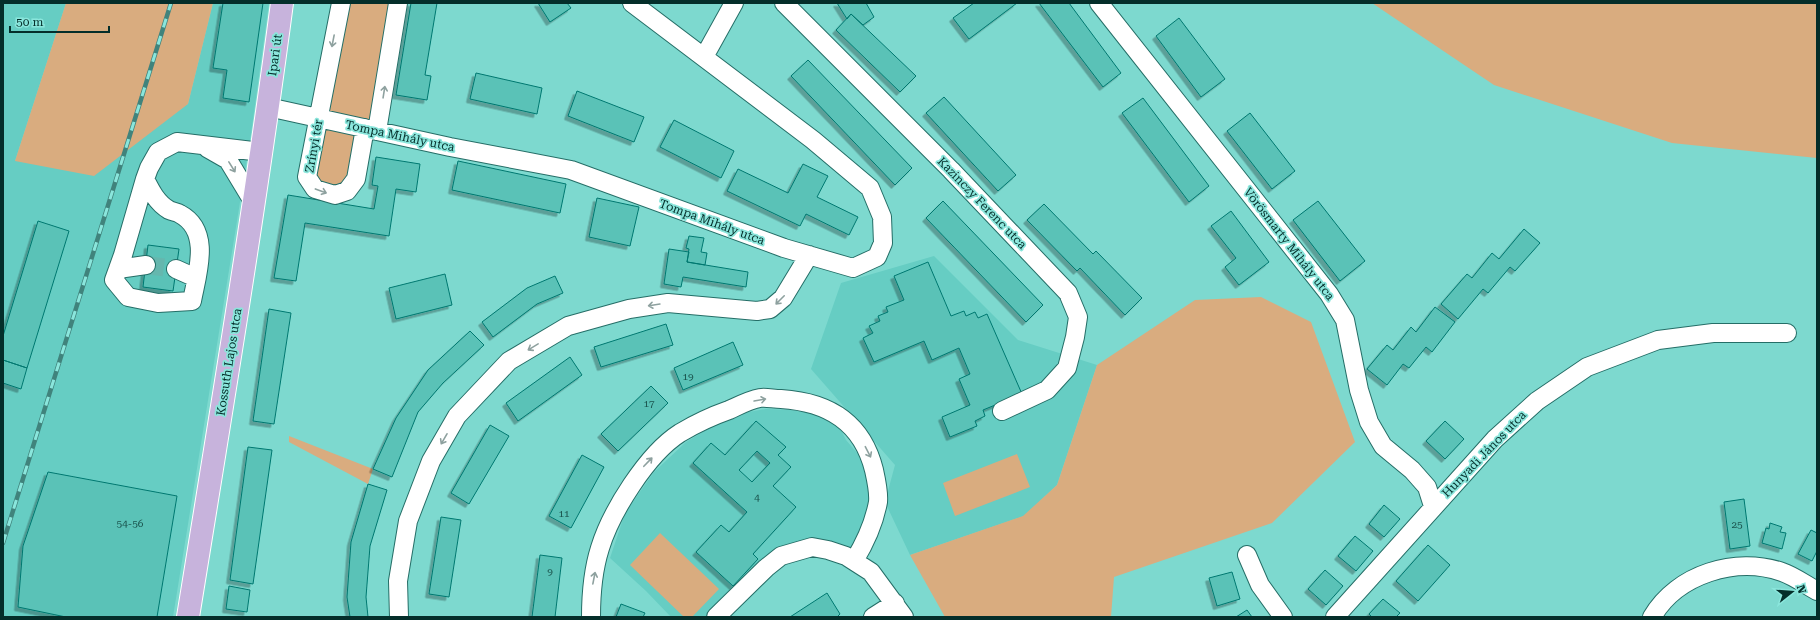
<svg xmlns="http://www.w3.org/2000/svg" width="1820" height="620" font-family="'Roboto Serif',serif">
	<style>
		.built { fill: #66cdc3 }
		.green { fill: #d9ac7f }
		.building { fill: #5ac2b7; stroke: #027870; fill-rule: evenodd; filter: url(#shadow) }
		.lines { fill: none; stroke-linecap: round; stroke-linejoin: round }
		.minor-tunnel { stroke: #65b7ae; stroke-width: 18; stroke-dasharray: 18 9; stroke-linecap: butt }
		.minor-casing { stroke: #256e67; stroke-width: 20 }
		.major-casing { stroke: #fff; stroke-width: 24 }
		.minor { stroke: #fff; stroke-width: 18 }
		.major { stroke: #c7b3dc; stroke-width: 22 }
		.rail-casing { stroke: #40837c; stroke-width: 4.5 }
		.rail { stroke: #8ae6dc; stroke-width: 3; stroke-dasharray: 9; stroke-linecap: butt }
		.oneway { stroke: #8ea19f }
		.labels { text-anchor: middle; stroke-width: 3.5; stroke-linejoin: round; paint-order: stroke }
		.number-label { font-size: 10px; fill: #1a534d }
		.street-label { font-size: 12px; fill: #042e2a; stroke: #8ae6dc }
	</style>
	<defs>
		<filter id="shadow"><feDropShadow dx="-3.5" dy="3.5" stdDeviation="0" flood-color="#0004"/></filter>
	</defs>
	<rect width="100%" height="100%" fill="#7dd9cf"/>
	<path class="built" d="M3,3H66L15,161L188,104L213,3H269L251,134L173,617H3Z
		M934,256L1018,340L1097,365L1057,485L1024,516L910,555L885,502L895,465L811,369L841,283Z
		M766,409L791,410L819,415L839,426L846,440L864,461L871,502L852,553L808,540L791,544L776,551L711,617H671L646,591L610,558L625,513L654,472L686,442L713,426L743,413Z"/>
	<path class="green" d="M66,3H213L188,104L94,176L15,161Z
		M341,3H398L377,131L365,128L347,191L315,189L319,118Z
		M1372,3H1817V158L1672,143L1494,85Z
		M1261,297L1311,322L1355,442L1272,523L1114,577L1111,617H945L910,555L1023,516L1057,485L1097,365L1195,300Z
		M289,436L373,469L368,484L289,442Z
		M1017,454L1030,487L955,516L943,483Z
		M660,533L719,589L692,617H684L630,565Z"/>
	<path class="building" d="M223,3H263L249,102L223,98L227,70L213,68Z
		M411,3H437L425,75L431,76L427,100L396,95Z
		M538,3H567L571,8L550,22Z
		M837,3H866L874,17L863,25L851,14L847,19Z
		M974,3H1017L969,39L953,18Z
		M1039,3H1069L1121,73L1103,87Z
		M851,14L916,76L900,92L836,30Z
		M1179,18L1225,79L1201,97L1156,36Z
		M808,60L912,168L895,185L791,76Z
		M476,73L542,88L537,114L470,99Z
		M577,91L644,117L634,142L568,116Z
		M944,97L1016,175L998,191L926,113Z
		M1143,98L1209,186L1189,202L1122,113Z
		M1250,113L1295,171L1272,189L1227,131Z
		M674,120L734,151L721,178L660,147Z
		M376,157L420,164L416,192L396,189L389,236L305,223L296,281L274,278L288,195L374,209L378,186L372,185Z
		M458,161L566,184L560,213L452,190Z
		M803,164L828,176L817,197L858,217L849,235L806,214L800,226L727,191L738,169L788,193Z
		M597,198L639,207L630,246L589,237Z
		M943,201L1043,305L1026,322L926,218Z
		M1318,201L1365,261L1340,281L1293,220Z
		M1044,204L1093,254L1096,251L1142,298L1125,315L1080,268L1077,271L1027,220Z
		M1231,211L1269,262L1239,285L1225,267L1236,258L1211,226Z
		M38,221L69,231L27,368L3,360V336Z
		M1524,229L1540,243L1515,271L1510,267L1488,293L1483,289L1458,319L1441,304L1467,274L1472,278L1492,253L1499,259Z
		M689,236L704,238L701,252L707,253L705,265L687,262L689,249L686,248Z
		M148,245L179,249L173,291L143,287Z
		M669,249L689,252L687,262L748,272L746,287L683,277L681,287L664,284Z
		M928,262L951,316L964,311L966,316L975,312L978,318L987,314L1022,394L983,410L985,416L975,421L977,426L950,437L942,417L970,405L959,379L970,374L959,348L932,360L924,341L874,362L863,338L873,333L869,326L880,321L878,316L888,312L886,307L904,300L894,276Z
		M445,274L452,305L396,319L389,288Z
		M555,276L563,293L537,304L493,337L482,322L527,288Z
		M1435,307L1455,322L1432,352L1426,347L1409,368L1403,364L1387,385L1367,369L1387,345L1393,350L1411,327L1416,332Z
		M269,309L291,313L274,424L253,421Z
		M666,324L673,345L601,367L594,347Z
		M470,331L484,345L443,383L418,412L392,477L373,469L396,418L428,370Z
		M733,342L743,365L683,390L674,368Z
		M570,357L582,375L518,421L506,403Z
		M3,360L27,368L21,389L3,383Z
		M651,386L668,403L618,451L601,434Z
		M756,421L786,447L778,455L791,467L773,486L796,507L753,554L758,559L733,586L696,552L721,525L729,532L747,512L693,463L711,443L725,455ZM757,451L770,463L752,482L739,470Z
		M1445,421L1464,439L1445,459L1426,441Z
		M490,425L509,436L469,504L451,493Z
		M248,447L272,450L253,584L230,580Z
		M582,455L604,467L571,528L549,516Z
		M48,472L177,496L157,617H66L18,607L23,546Z
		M368,484L387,490L370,546L366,597L368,617H350L347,597L351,542Z
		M1744,499L1750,546L1730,549L1724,502Z
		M1384,505L1400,519L1384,537L1369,524Z
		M441,517L461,520L449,597L429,594Z
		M1770,523L1782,527L1780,532L1786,533L1782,549L1762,543L1766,528L1769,529Z
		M1811,530L1817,533V551L1812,561L1798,554Z
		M1355,536L1373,551L1356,571L1338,556Z
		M1428,545L1450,565L1418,601L1396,581Z
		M540,555L562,558L555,617H532Z
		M1325,570L1343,586L1326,605L1308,589Z
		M1232,572L1240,599L1217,606L1209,578Z
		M229,586L250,590L247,612L226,609Z
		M827,593L840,614L837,617H790Z
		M1383,599L1400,613L1396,617H1372L1369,614Z
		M621,604L645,613L643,617H616Z
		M1247,610L1252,617H1236Z"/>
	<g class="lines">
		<path class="minor-tunnel" d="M146,265L176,269"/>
		<defs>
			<path id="minor" d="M341,3L307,177L315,189L335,195L347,191L356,179L365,128
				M784,3L951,170L1068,293L1078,317L1075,337L1067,368L1047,390L1002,411
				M1099,3L1329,294L1345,320L1359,390L1369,422L1383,446L1412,470L1427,487L1433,506
				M704,57L734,3
				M268,107L450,147L571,170L784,248L853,268L877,257L883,243L882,217L870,188L813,140L632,3
				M377,131L398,3
				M207,148L228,160L254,203
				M145,179C151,191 157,203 169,210C173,212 177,212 180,214C212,231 197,274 192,301L158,303L128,297L114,280L123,255L145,179L149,168L158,152L177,142L261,152
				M118,269L146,265
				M176,269L196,278
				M1247,555L1260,585L1283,617
				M399,617L398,581L408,521L431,461L457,416L509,361L568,326L629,309L668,303L757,311L770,309L783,298L809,255
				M591,617C591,594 593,570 600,548C611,512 647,454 680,433C695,424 712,416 729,410C738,406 749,400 760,398C766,397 774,399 781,399C828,402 862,422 874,470C876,479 879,492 878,502C874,524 865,543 854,561
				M716,617L766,568L781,556L812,547L828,550L846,556L871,572L904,617
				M873,617L895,603
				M1335,617L1495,439L1537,401L1587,367L1658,340L1713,333H1787
				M1652,617C1677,574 1736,556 1782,572C1794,576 1806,585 1817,591"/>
			<path id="major" d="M188,617C221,413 255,208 282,3"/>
		</defs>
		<use href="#minor" class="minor-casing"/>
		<use href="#major" class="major-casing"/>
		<use href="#minor" class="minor"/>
		<use href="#major" class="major"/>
		<defs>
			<path id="rail" d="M3,543L171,3"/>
		</defs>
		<use href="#rail" class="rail-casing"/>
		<use href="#rail" class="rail"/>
	</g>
	<defs><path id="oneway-shaft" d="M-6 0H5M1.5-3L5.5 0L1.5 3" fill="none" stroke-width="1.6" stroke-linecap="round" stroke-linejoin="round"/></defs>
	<g class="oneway">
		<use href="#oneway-shaft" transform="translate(333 41) rotate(101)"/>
		<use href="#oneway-shaft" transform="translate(384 92) rotate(-81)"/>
		<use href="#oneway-shaft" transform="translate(232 167) rotate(58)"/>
		<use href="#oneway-shaft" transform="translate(321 191) rotate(20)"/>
		<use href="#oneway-shaft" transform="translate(780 300) rotate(135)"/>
		<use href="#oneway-shaft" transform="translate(654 305) rotate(171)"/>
		<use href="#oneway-shaft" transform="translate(533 347) rotate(149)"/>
		<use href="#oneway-shaft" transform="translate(760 400) rotate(-10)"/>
		<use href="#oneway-shaft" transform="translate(444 439) rotate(120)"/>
		<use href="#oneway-shaft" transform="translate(868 452) rotate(63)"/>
		<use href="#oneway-shaft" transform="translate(648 462) rotate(-46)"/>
		<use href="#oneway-shaft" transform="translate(594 578) rotate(-79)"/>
	</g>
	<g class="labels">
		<g class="number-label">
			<text x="688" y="380">19</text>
			<text x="649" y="407">17</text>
			<text x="757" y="501">4</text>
			<text x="564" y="517">11</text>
			<text x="130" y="527">54-56</text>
			<text x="1737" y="528">25</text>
			<text x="550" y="575">9</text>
		</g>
		<g class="street-label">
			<text transform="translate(275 55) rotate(-82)" y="4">Ipari út</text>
			<text transform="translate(400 136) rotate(12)" y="4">Tompa Mihály utca</text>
			<text transform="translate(314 146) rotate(-80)" y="4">Zrínyi tér</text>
			<text transform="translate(982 203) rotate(46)" y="4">Kazinczy Ferenc utca</text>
			<text transform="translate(712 222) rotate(20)" y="4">Tompa Mihály utca</text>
			<text transform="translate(1289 244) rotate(52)" y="4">Vörösmarty Mihály utca</text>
			<text transform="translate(229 362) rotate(-81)" y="4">Kossuth Lajos utca</text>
			<text transform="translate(1484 454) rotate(-46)" y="4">Hunyadi János utca</text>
		</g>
	</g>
	<rect width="1820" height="620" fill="none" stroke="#042e2a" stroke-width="8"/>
	<g transform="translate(1792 592) rotate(73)" stroke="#8ae6dc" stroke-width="3" paint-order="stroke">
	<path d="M0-3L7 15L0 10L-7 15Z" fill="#042e2a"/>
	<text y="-6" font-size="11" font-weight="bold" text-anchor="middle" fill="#042e2a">N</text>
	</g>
	<path d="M10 26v6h99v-6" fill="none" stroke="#042e2a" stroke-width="2"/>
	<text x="16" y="26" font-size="12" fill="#042e2a" stroke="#8ae6dc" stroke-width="3" paint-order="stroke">50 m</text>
</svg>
